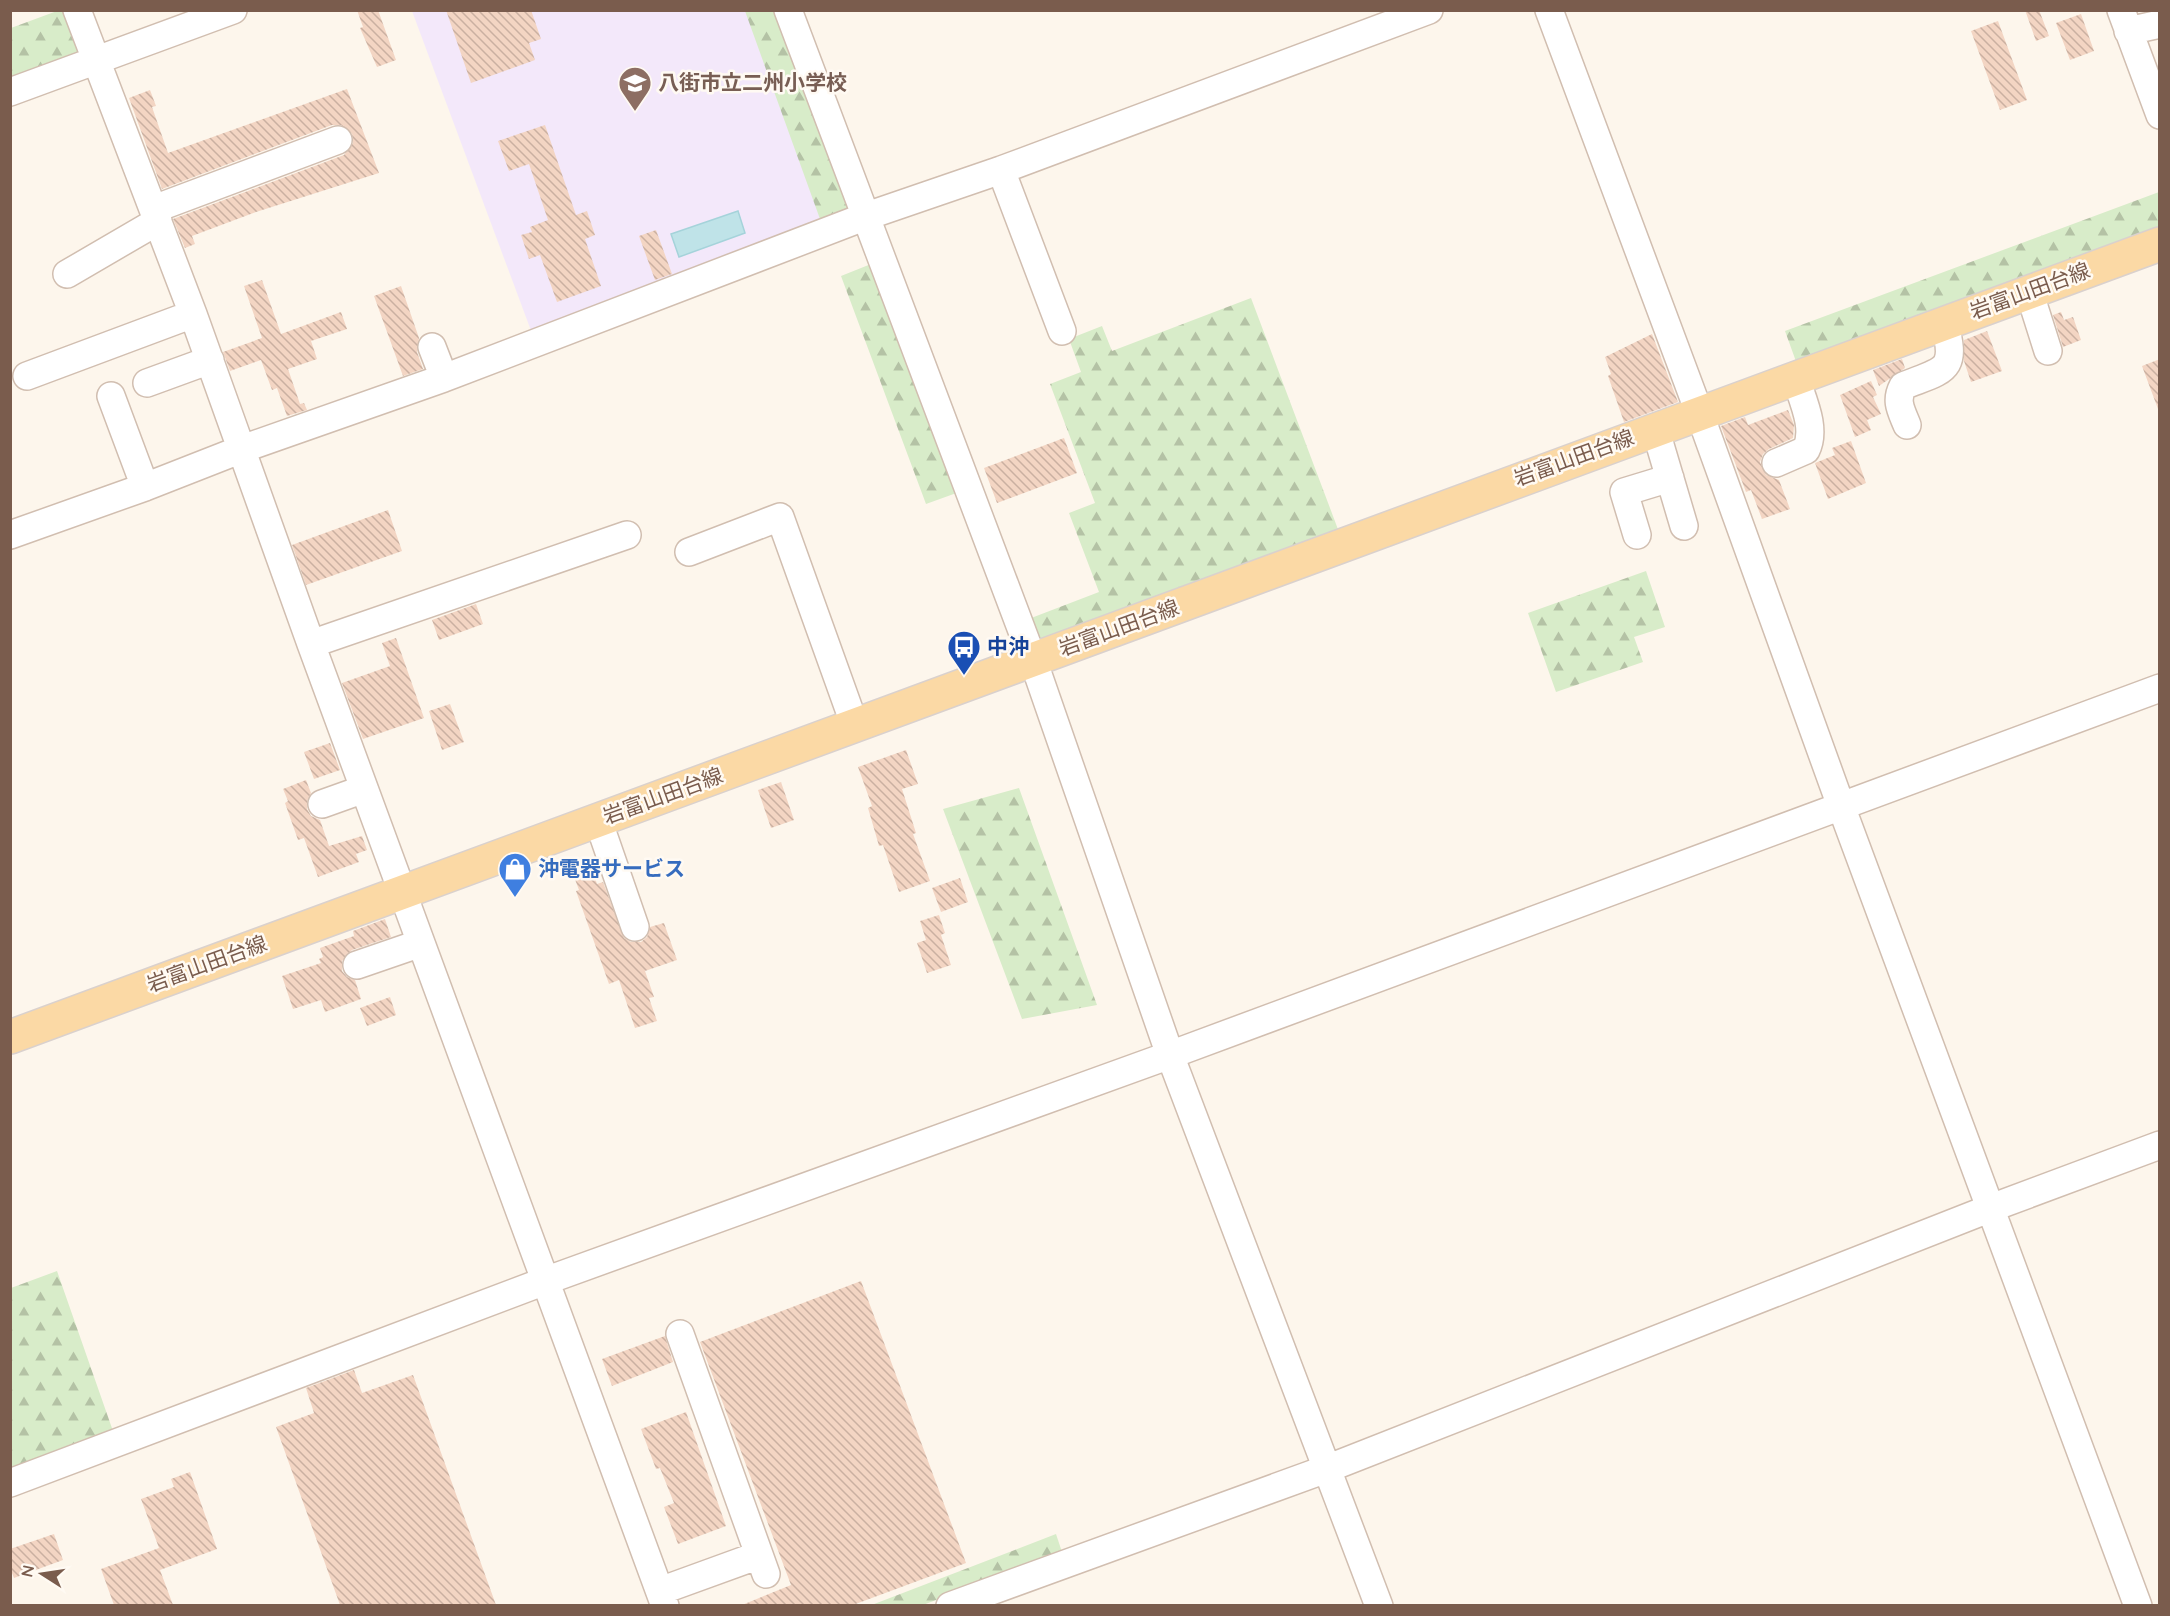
<svg xmlns="http://www.w3.org/2000/svg" width="2170" height="1616" font-family="Quicksand,'Noto Sans JP',sans-serif">
	<style>
		.education { fill: #f3e8fa }
		.forest { fill: url(#forest-firs) }
		.water { fill: #bfe3e8; stroke: #a5d3da; stroke-width: 1.5 }
		.building { fill: url(#building-back-hatch) }
		.lines { fill: none; stroke-linecap: round; stroke-linejoin: round }
		.minor-casing { stroke: #d1beb0; stroke-width: 30 }
		.major-casing { stroke: #dad1cd; stroke-width: 36 }
		.minor { stroke: #fff; stroke-width: 27 }
		.major { stroke: #fbd9a5; stroke-width: 33 }
		.labels { text-anchor: middle; stroke-width: 5; stroke-linejoin: round; paint-order: stroke }
		.education-label { font-size: 21px; font-weight: bold; fill: #785e54; stroke: #fffaf3; text-anchor: start }
		.street-label { font-size: 21px; fill: #7a5c4d; stroke: #fffaf3 }
		.transit-label { font-size: 21px; font-weight: bold; fill: #164399; stroke: #fffaf3; text-anchor: start }
		.shop-label { font-size: 21px; font-weight: bold; fill: #366cbe; stroke: #fffaf3; text-anchor: start }
	</style>
	<defs>
		<pattern id="forest-firs" width="22" height="20" patternUnits="userSpaceOnUse" patternTransform="scale(1.5)"><rect width="22" height="20" fill="#d8ecc9"/><path d="M5 1l3.5 6h-7zM16 11l3.5 6h-7z" fill="#b4c2a5"/></pattern>
		<pattern id="building-back-hatch" width="6" height="6" patternUnits="userSpaceOnUse" patternTransform="scale(1.5)"><rect width="6" height="6" fill="#f3d5c3"/><path d="M-1 5l2 2M0 0l6 6M5-1l2 2" fill="none" stroke="#cab0a1"/></pattern>
	</defs>
	<rect width="100%" height="100%" fill="#fdf6ec"/>
	<path class="education" d="M412,11H782L858,214L533,336Z"/>
	<path class="forest" d="M57,11H66L82,52L11,79V28Z
		M745,11H777L848,208L820,219Z
		M2159,192V233L1798,367L1785,331Z
		M876,262L962,491L926,504L841,276Z
		M1251,298L1339,532L1036,647L1026,620L1099,592L1069,513L1095,503L1050,384L1081,372L1069,339L1102,326L1112,351Z
		M1646,571L1665,627L1634,637L1643,662L1556,692L1528,613Z
		M1019,788L1097,1005L1022,1019L943,809Z
		M57,1271L114,1434L11,1471V1288Z
		M1056,1534L1062,1552L923,1605L869,1606Z"/>
	<path class="water" d="M738,211L745,233L679,257L671,234Z"/>
	<path class="building" d="M357,10H378L396,60L377,67L360,28L363,27Z
		M446,10H531L541,39L529,43L535,60L471,83Z
		M2025,10H2039L2049,36L2036,41Z
		M2081,14L2094,51L2070,60L2056,23Z
		M1998,21L2027,100L2000,110L1971,31Z
		M347,89L379,173L256,212L192,236L195,244L185,248L173,219L344,155L353,143L352,134L341,125H332L162,189L129,98L150,90L156,106L152,107L168,153Z
		M545,125L576,215L587,211L595,235L585,239L601,286L557,302L540,255L529,259L521,235L532,232L530,227L548,220L529,164L509,171L498,141Z
		M656,230L672,274L655,280L639,236Z
		M262,280L281,334L341,312L347,329L311,341L317,359L288,369L300,404L304,403L307,410L287,416L277,388L272,390L261,360L230,371L223,352L262,338L244,286Z
		M401,286L419,338L417,352L423,369L403,376L374,296Z
		M2061,312L2064,320L2073,317L2081,340L2063,347L2053,315Z
		M1987,331L2002,371L1971,382L1964,361V340Z
		M1652,334L1678,402L1624,422L1608,376L1611,374L1605,357Z
		M1902,359L1905,368L1879,386L1873,370Z
		M2160,359V409H2158L2142,366Z
		M1871,381L1877,395L1873,397L1881,414L1867,420L1871,430L1855,437L1840,395Z
		M1788,410L1794,425L1793,438L1769,449L1763,454L1760,462L1766,475L1779,480L1790,509L1762,519L1751,490L1746,492L1721,426L1745,417L1748,425Z
		M1064,438L1077,473L997,503L984,468Z
		M1851,441L1866,483L1828,499L1815,463L1835,455L1832,448Z
		M388,510L402,551L306,585L292,545Z
		M476,604L483,624L439,640L432,620Z
		M396,638L424,718L363,739L342,683L390,666L382,643Z
		M450,704L464,742L442,750L429,711Z
		M330,743L340,770L314,779L304,752Z
		M906,750L918,784L902,789L916,833L913,834L930,881L899,892L883,845L879,846L875,832L868,808L872,806L858,767Z
		M306,780L311,793L307,801V809L311,816L320,820L329,846L362,836L367,850L356,854L359,862L318,877L304,838L298,840L285,803L288,801L283,789Z
		M781,782L794,820L771,828L758,790Z
		M589,860L597,884L603,882L624,938L631,942H641L647,937L650,927L664,923L677,960L645,971L654,997L649,998L657,1021L635,1028L619,980L609,984L576,891L579,890L570,866Z
		M960,878L968,902L941,912L932,888Z
		M939,915L945,933L941,935L951,965L927,973L917,943L926,940L920,921Z
		M385,919L391,937L352,950L342,961V971L347,977L355,980L361,999L325,1012L321,1000L293,1009L282,976L321,963L319,959L323,957L320,948L354,936L353,931Z
		M390,997L396,1015L367,1026L360,1008Z
		M861,1281L966,1563L853,1605H742L791,1585L700,1342Z
		M665,1336L673,1362L612,1386L602,1359Z
		M354,1370L362,1393L413,1375L496,1605H340L276,1427L314,1413L306,1388Z
		M686,1412L726,1526L678,1544L664,1507L674,1503L660,1468L656,1469L641,1429Z
		M190,1472L217,1549L160,1570L173,1605H114L101,1569L159,1548L141,1499L174,1487L171,1479Z
		M54,1534L63,1560L14,1578L10,1568V1549Z"/>
	<g class="lines">
		<defs>
			<path id="minor" d="M77,10L193,314L311,644L665,1606
				M788,10L1033,660L1170,1055L1379,1606
				M1549,10L1699,412L1841,806L2138,1606
				M2121,10L2160,115
				M2128,31L2160,24
				M10,92L233,10
				M1001,170L1062,331
				M154,209L338,140
				M67,274L158,221
				M2029,291L2048,351
				M432,347L444,378
				M27,376L193,314
				M147,383L210,360
				M111,396L145,487
				M1907,425C1901,410 1895,401 1903,386C1945,369 1958,372 1944,322
				M1655,428L1684,526
				M1776,463L1806,450C1817,428 1802,399 1795,376
				M10,535L145,487L242,449L444,378L864,217L1001,170L1429,10
				M1637,535L1624,492L1670,478
				M689,552L780,517L855,726
				M311,644L627,535
				M322,804L364,789
				M598,820L635,927
				M357,965L421,943
				M680,1334L766,1574
				M10,1483L545,1281L1170,1055L2160,688
				M660,1591L759,1555
				M950,1606L1329,1468L1991,1208L2160,1145"/>
			<path id="major" d="M10,1037L2160,244"/>
		</defs>
		<use href="#minor" class="minor-casing"/>
		<use href="#major" class="major-casing"/>
		<use href="#minor" class="minor"/>
		<use href="#major" class="major"/>
	</g>
	<defs>
		<symbol id="school-pin" viewBox="-11 -11 22 30"><path d="M0 17L-7.5 6A9.5 9.5 0 1 1 7.5 6Z" fill="#8d6e63" stroke="#fffaf3"/><path d="M0-5L7-2L0 1L-7-2ZM-4 1L0 2.5L4 1V4Q0 6-4 4Z" fill="#fff"/></symbol>
		<symbol id="bus-pin" viewBox="-11 -11 22 30"><path d="M0 17L-7.5 6A9.5 9.5 0 1 1 7.5 6Z" fill="#1a4fb4" stroke="#fffaf3"/><path d="M-5-6H5V4H4V6H2V4H-2V6H-4V4H-5ZM-3.5-4V0h7V-4ZM-3.5 1.2v1.5H-2V1.2ZM2 1.2v1.5H3.5V1.2Z" fill="#fff"/></symbol>
		<symbol id="shop-pin" viewBox="-11 -11 22 30"><path d="M0 17L-7.5 6A9.5 9.5 0 1 1 7.5 6Z" fill="#3f7fe0" stroke="#fffaf3"/><path d="M-5-2.5h2.3a2.7 3.5 0 0 1 5.4 0H5L5.5 6h-11ZM-1.5-2.5h3a1.5 2.3 0 0 0-3 0Z" fill="#fff"/></symbol>
	</defs>
	<g fill-rule="evenodd">
		<use href="#school-pin" x="616" y="64" width="38" height="52"/>
		<use href="#bus-pin" x="945" y="628" width="38" height="52"/>
		<use href="#shop-pin" x="496" y="850" width="38" height="52"/>
	</g>
	<g class="labels">
		<g class="education-label">
			<text x="658" y="90">八街市立二州小学校</text>
		</g>
		<g class="street-label">
			<text transform="translate(2030 291) rotate(-20)" y="7">岩富山田台線</text>
			<text transform="translate(1574 458) rotate(-20)" y="7">岩富山田台線</text>
			<text transform="translate(1119 628) rotate(-20)" y="7">岩富山田台線</text>
			<text transform="translate(663 796) rotate(-20)" y="7">岩富山田台線</text>
			<text transform="translate(207 964) rotate(-20)" y="7">岩富山田台線</text>
		</g>
		<g class="transit-label">
			<text x="987" y="654">中沖</text>
		</g>
		<g class="shop-label">
			<text x="538" y="876">沖電器サービス</text>
		</g>
	</g>
	<rect width="2170" height="1616" fill="none" stroke="#7a5c4d" stroke-width="24"/>
	<g transform="translate(42 1574) rotate(282)" stroke="#fffaf3" stroke-width="4.5" paint-order="stroke">
	<path d="M0-4.5L10 22L0 15L-10 22Z" fill="#7a5c4d"/>
	<text y="-9" font-size="16" font-weight="bold" text-anchor="middle" fill="#7a5c4d">N</text>
	</g>
</svg>
